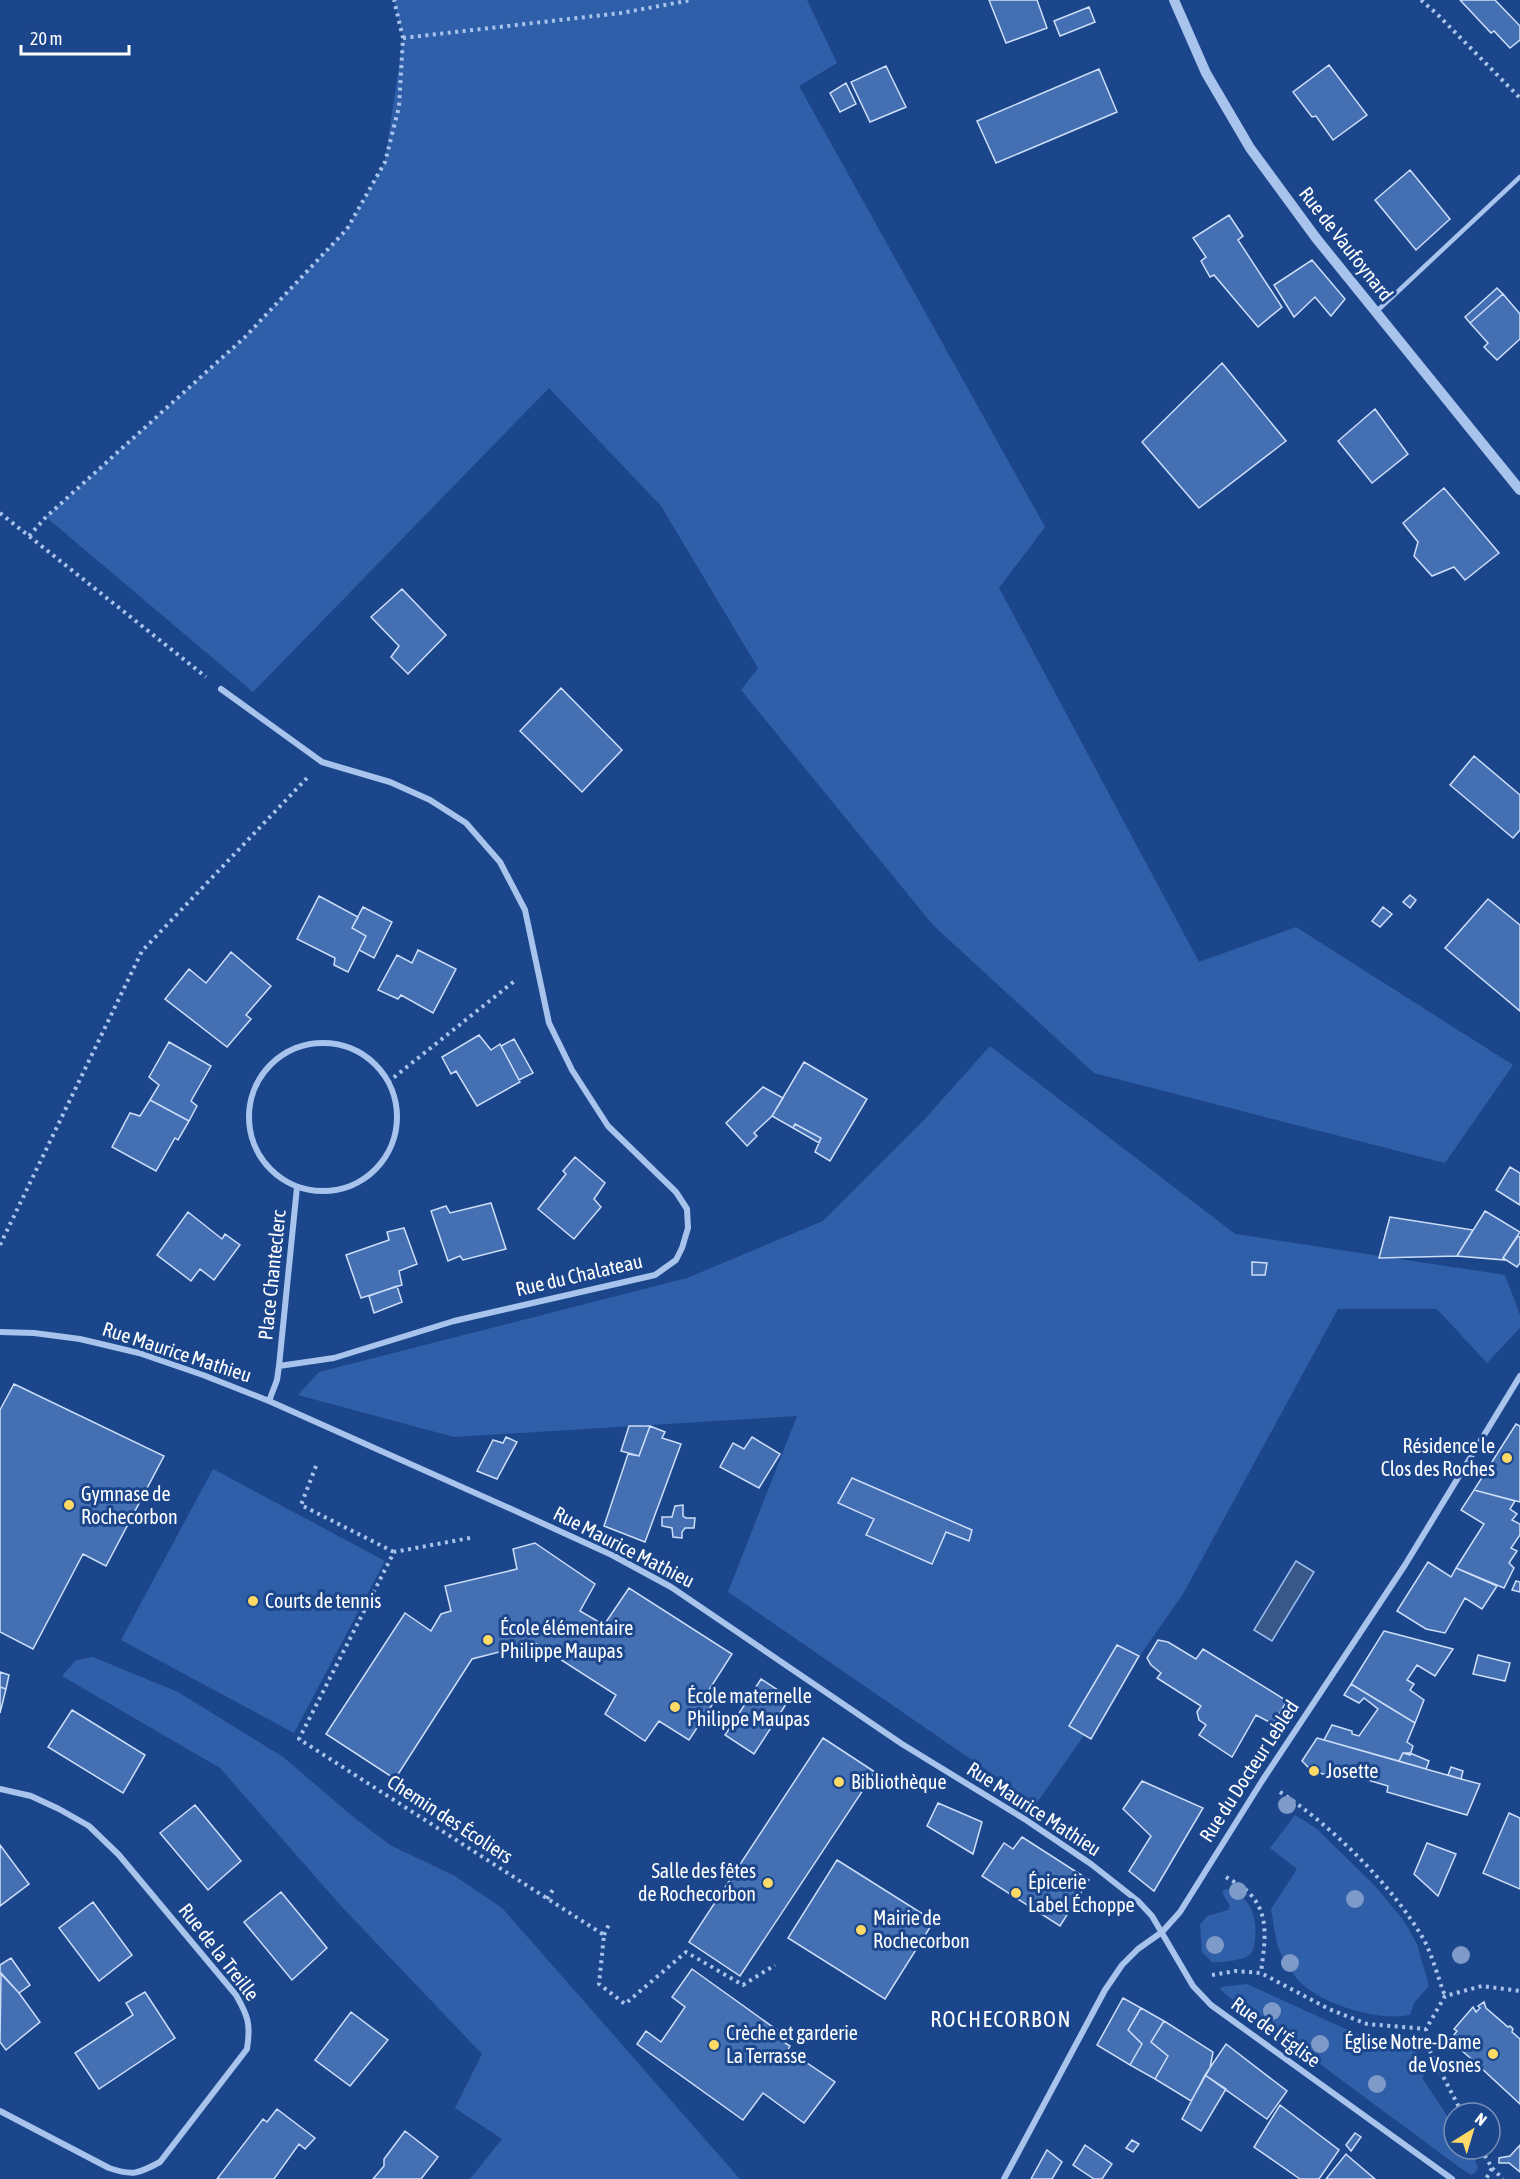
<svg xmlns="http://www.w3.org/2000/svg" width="1520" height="2179" font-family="'Asap Condensed',sans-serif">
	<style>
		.green { fill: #305fa9 }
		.water { fill: #39588a; stroke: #9bbdee; stroke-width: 1.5 }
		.building { fill: #4470b3; stroke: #cddef9; stroke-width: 1.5 }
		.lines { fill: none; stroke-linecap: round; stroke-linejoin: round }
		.path { stroke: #a8c3ec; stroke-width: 4; stroke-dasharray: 3 4.5; stroke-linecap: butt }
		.service { stroke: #a8c3ec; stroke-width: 4.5 }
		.minor { stroke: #a8c3ec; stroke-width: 6 }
		.tertiary { stroke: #a8c3ec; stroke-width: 10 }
		.tree { fill: #7d9ac8 }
		.poi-dot { fill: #fdda66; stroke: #1c468b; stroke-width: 2 }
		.labels { text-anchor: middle; stroke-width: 6; stroke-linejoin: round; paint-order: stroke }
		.street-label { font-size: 20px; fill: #fff; stroke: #1c468b }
		.poi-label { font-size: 20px; fill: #fff; stroke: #1c468b; text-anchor: start }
		.quarter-label { font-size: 22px; letter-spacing: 1.5px; fill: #fff; stroke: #1c468b }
	</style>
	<rect width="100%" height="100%" fill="#1c468b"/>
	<path class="green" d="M394,0H807L837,63L799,86L1045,527L999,588L1199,962L1296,927L1513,1065L1445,1163L1094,1073L933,925L741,690L758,668L661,506L549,388L253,692L46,517L245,337L347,229L385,162L403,38Z
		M990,1046L1235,1234L1505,1275L1520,1315V1328L1487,1363L1437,1309H1338L1183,1594L1036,1804L728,1592L797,1416L454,1437L298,1395L319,1372L687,1278L823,1221L924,1120Z
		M213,1469L385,1561L294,1733L121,1640Z
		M93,1657L178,1692L283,1757L357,1820L390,1845L455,1876L502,1908L740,2179H470L502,2139L455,2108L482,2054L342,1907L220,1768L62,1676L76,1660Z
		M1295,1815L1317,1829L1375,1886L1404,1921L1417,1944L1429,1986L1414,2003L1410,2015C1378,2021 1327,2006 1302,1984C1295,1978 1288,1966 1283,1958C1275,1945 1274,1924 1271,1909L1297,1869L1270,1848Z
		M1226,1889C1250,1895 1258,1917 1255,1939C1254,1946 1254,1952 1248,1956C1242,1960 1220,1963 1212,1962L1202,1952L1200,1925L1207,1916L1228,1910L1230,1906L1222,1892Z
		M1247,1984L1370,2040L1394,2043L1410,2040L1420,2059L1430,2069L1422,2078L1454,2126V2149H1469L1478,2167L1476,2172L1471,2175L1459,2167L1228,1996L1221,1990V1987Z"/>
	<path class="water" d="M1296,1561L1314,1572L1272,1641L1254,1630Z"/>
	<path class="building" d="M989,0H1037L1047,28L1006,43Z
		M1460,0H1495L1520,26V40L1510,48L1494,31L1491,33Z
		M1089,7L1095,22L1060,36L1054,21Z
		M1329,65L1367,115L1333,140L1316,116L1312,117L1293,92Z
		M886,66L906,107L870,122L851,82Z
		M1099,69L1117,112L996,163L977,121Z
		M846,83L856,104L840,112L830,93Z
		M1410,170L1450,219L1416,250L1375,200Z
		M1229,215L1243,236L1238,240L1282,307L1258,327L1214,275L1210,277L1201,261L1206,257L1193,238Z
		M1312,260L1345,299L1331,316L1315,297L1294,317L1274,285Z
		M1497,288L1503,294L1470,323L1465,317Z
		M1503,294L1520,314V339L1497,360L1484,347L1488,343L1470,323Z
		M1222,363L1286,441L1199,508L1142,442Z
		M1375,409L1408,454L1372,483L1338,441Z
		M1444,488L1499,553L1465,580L1454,567L1432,576L1414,556L1418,542L1403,523Z
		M402,589L446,635L408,674L391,657L399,646L371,617Z
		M561,688L622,750L582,792L520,731Z
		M1474,756L1520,795V830L1513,838L1450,785Z
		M1410,895L1416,900L1410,908L1403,902Z
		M319,896L358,917L352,928L366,936L348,972L334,965L335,958L297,939Z
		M1488,899L1520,925V1011L1445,948Z
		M363,907L392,922L374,958L359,950L366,936L352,928Z
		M1383,907L1392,914L1380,927L1372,921Z
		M418,950L456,969L433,1013L401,995L398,999L378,990L397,955L412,963Z
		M231,952L271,986L246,1015L251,1019L227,1047L165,999L189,969L206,983Z
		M479,1035L491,1050L500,1044L520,1082L477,1106L456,1071L451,1074L442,1057Z
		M514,1039L533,1073L519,1080L501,1046Z
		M169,1042L211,1066L191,1101L197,1106L189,1121L150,1100L159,1085L149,1077Z
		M804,1062L867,1099L830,1161L815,1152L821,1138L795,1124L793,1128L772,1116Z
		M763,1087L783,1098L772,1116L754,1133L757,1136L747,1146L726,1123Z
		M150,1100L189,1121L178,1140L175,1138L156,1171L112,1147L130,1113L140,1116Z
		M795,1124L821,1138L819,1143L793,1128Z
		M575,1157L605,1183L594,1199L601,1207L574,1239L538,1209L566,1174L563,1171Z
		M1510,1167L1520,1173V1205L1496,1190Z
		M491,1203L506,1249L463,1260L460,1256L448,1261L431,1211L446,1206L450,1213Z
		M1485,1211L1520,1232L1503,1258L1505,1260L1457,1256Z
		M188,1212L222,1239L225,1234L240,1245L214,1280L200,1269L191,1281L157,1255Z
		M1390,1217L1473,1230L1457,1256L1379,1258Z
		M404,1228L417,1264L399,1271L402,1285L361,1298L346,1255L389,1240L387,1232Z
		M1518,1236L1520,1237V1263L1517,1267L1503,1258Z
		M1252,1262L1267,1263L1265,1275H1252Z
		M397,1286L402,1302L374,1313L369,1296Z
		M14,1384L164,1456L106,1566L83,1554L33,1649L0,1632V1410Z
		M1516,1424L1520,1426V1502L1474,1490Z
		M629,1426H650L639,1456L621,1451Z
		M650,1426L665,1432L662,1438L681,1444L645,1542L604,1526L628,1454L639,1456Z
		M506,1437L517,1442L497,1479L477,1471L493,1440L503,1443Z
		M752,1437L780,1454L759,1488L720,1467L733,1443L744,1449Z
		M852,1478L972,1530L969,1541L946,1532L932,1564L866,1535L874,1519L838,1503Z
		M1474,1490L1515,1501L1510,1509L1517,1514L1512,1520L1520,1524V1535L1511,1548L1517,1551L1509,1563L1514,1568L1504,1588L1456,1568L1484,1524L1461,1510Z
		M683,1505V1516L686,1518H695L694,1528H685L682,1532V1538L673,1537L672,1528L662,1526V1517H672L675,1506Z
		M535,1543L595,1584L580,1611L604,1625L629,1588L732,1654L707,1693L716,1699L689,1740L659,1721L645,1741L605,1714L616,1695L535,1643L472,1659L395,1779L326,1734L405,1613L431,1631L441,1614L451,1611L445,1586L517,1569L513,1549Z
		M1428,1562L1451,1577L1456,1568L1497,1586L1482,1609L1465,1598L1445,1633L1426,1629L1397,1611Z
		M1516,1581L1520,1582V1592L1512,1590Z
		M1384,1631L1453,1649L1435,1676L1417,1665L1407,1680L1414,1684L1410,1690L1424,1700L1415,1723L1351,1684Z
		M1158,1640L1168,1642L1196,1659L1203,1649L1287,1701L1273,1724L1256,1715L1232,1757L1199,1735L1206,1725L1199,1720L1197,1712L1201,1706L1157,1678L1161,1673L1151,1665L1147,1658Z
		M1117,1645L1139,1656L1091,1739L1069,1726Z
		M1478,1655L1510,1663L1505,1681L1473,1674Z
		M0,1672L9,1675L6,1689L0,1687Z
		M761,1679L790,1698L754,1754L725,1735Z
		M1351,1684L1415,1723L1407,1742L1413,1746L1410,1755L1403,1753L1399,1761L1324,1740L1332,1725L1352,1731V1734L1359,1736L1378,1709L1364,1698L1359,1703L1344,1695Z
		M0,1687L6,1689L0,1713Z
		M72,1710L145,1755L123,1793L48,1747Z
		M823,1738L875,1772L740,1976L689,1942Z
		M1317,1738L1461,1779L1480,1784L1467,1815L1387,1792L1388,1786L1341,1772L1339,1778L1312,1771L1302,1761Z
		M1403,1753H1410L1429,1761L1426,1769L1399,1761Z
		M1451,1767L1463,1771L1461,1779L1448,1775Z
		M1142,1781L1203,1808L1154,1891L1129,1871L1151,1836L1123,1809Z
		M938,1803L982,1822L973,1854L927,1826Z
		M195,1805L241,1861L208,1890L160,1833Z
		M1509,1813L1520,1818V1889L1483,1873Z
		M1022,1837L1089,1880L1060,1926L982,1876L1004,1843L1013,1849Z
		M1427,1843L1456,1854L1438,1896L1414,1874Z
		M0,1845L29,1884L0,1906Z
		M837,1860L934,1921L885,1999L788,1938Z
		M281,1892L327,1948L292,1980L244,1922Z
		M93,1902L132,1955L99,1981L59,1928Z
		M11,1958L30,1985L19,1993L0,1973V1965Z
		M692,1969L777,2030L773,2035L790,2046L788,2050L835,2082L804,2123L763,2093L743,2120L637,2044L646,2031L661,2042L685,2007L672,1997Z
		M1,1973L19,1993L40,2022L6,2050L0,2042Z
		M145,1992L175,2038L99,2089L75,2053L133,2015L126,2003Z
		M1123,1998L1141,2008L1128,2030L1142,2044L1130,2065L1097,2045Z
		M1484,2002L1486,2008L1508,2027L1510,2026L1513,2029L1512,2032L1520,2039V2104L1480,2067L1475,2066L1476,2063L1453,2043L1451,2045L1447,2041L1449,2037L1451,2039L1457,2031L1454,2029L1473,2007L1476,2012L1480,2008L1478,2006Z
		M1141,2008L1164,2021L1151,2042L1168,2056L1155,2079L1130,2065L1142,2044L1128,2030Z
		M351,2012L388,2040L350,2086L315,2060Z
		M1164,2021L1213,2052L1210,2068L1191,2101L1155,2079L1168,2056L1151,2042Z
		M1226,2044L1287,2091L1267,2119L1205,2075Z
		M1205,2075L1226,2089L1201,2131L1182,2119Z
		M1280,2105L1339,2150L1319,2179H1300L1254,2147Z
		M277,2109L315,2138L305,2149L299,2144L274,2179H217L263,2119L267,2122Z
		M405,2131L438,2157L421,2179H373L384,2166V2159Z
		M1355,2133L1361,2137L1351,2151L1346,2145Z
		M1132,2140L1139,2144L1133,2152L1126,2148Z
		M1085,2145L1112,2164L1102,2179H1094L1073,2165Z
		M1520,2145V2172L1509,2163H1499V2158L1510,2156Z
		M1047,2150L1062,2162L1052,2179H1031Z
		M1346,2154L1348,2156L1375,2179H1326Z"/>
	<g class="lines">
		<path class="path" d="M1421,0L1437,14L1520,98
			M403,38L621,13L692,0
			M0,513L206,677
			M29,536L46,517L245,337L347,229L385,162L399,107L403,38L394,0
			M388,1082L517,979
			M0,1245L142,951L307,778
			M316,1466L301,1505L394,1552
			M470,1538L394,1552L299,1739L604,1935L599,1984L625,2004L686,1952L743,1985L775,1965
			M1280,1792C1332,1826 1393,1886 1424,1940C1433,1957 1438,1978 1445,1996
			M1226,1877C1234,1882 1244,1887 1250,1894C1271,1916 1264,1945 1261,1973
			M547,1899L554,1888
			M604,1935L610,1922
			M1212,1975L1235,1971L1261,1973L1329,2009L1367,2024L1426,2029
			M1462,2113L1430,2051L1426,2029L1445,1996L1482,1986L1520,1991
			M1481,2149L1492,2168L1486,2179
			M1492,2168L1503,2179"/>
		<path class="service" d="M1377,311L1520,177"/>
		<path class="minor" d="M221,689L322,762L390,782L430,800L466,823L500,862L525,910L549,1023L572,1070L608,1126L676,1192L687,1209L688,1228L682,1248L676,1260L655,1275L454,1321L334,1358L279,1366
			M249 1117a74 74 0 1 1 148 0a74 74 0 1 1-148 0Z
			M0,1332L34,1333L80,1339L139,1353L203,1375L269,1401L509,1508L612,1555L671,1587L902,1744L1026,1820L1091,1864L1138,1901L1152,1916L1193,1986L1211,2005L1452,2179
			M269,1401L277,1380L279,1366L297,1187
			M0,1789L31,1796L59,1809L89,1826L119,1855L236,1995C248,2016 251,2024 247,2049L160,2162C138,2174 133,2176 109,2168L0,2111
			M1004,2179L1105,1990L1122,1965L1138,1949L1162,1932L1180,1912L1262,1781L1405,1565L1520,1376"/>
		<path class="tertiary" d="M1174,0L1206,73L1250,148L1316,238L1520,490"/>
	</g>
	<g class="tree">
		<circle cx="1287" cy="1805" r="9"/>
		<circle cx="1238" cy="1891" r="9"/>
		<circle cx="1355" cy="1899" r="9"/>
		<circle cx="1215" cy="1945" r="9"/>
		<circle cx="1461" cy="1955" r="9"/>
		<circle cx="1290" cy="1963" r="9"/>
		<circle cx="1272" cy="2011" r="9"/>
		<circle cx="1320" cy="2044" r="9"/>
		<circle cx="1377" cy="2084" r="9"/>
	</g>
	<g class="poi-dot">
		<circle cx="1507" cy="1458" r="6"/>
		<circle cx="69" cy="1505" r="6"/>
		<circle cx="253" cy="1601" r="6"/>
		<circle cx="488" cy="1640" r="6"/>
		<circle cx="675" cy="1707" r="6"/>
		<circle cx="1314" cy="1771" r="6"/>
		<circle cx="839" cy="1782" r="6"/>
		<circle cx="768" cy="1883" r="6"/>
		<circle cx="1016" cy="1893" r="6"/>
		<circle cx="861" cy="1930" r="6"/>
		<circle cx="714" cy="2045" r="6"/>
		<circle cx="1493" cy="2054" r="6"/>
	</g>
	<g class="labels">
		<g class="street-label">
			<text transform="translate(1346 244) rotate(52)" y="7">Rue de Vaufoynard</text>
			<text transform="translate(272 1275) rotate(-84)" y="7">Place Chanteclerc</text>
			<text transform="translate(579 1275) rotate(-13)" y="7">Rue du Chalateau</text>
			<text transform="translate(177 1352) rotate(18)" y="7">Rue Maurice Mathieu</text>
			<text transform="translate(624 1547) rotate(27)" y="7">Rue Maurice Mathieu</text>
			<text transform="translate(1249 1771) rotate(-57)" y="7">Rue du Docteur Lebled</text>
			<text transform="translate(1034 1809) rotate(33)" y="7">Rue Maurice Mathieu</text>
			<text transform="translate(450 1819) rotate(33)" y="7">Chemin des Écoliers</text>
			<text transform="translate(219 1952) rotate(52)" y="7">Rue de la Treille</text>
			<text transform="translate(1276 2032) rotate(36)" y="7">Rue de l'Église</text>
		</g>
		<g class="poi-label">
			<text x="1495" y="1453" text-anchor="end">Résidence le<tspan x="1495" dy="23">Clos des Roches</tspan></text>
			<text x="81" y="1501">Gymnase de<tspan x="81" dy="23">Rochecorbon</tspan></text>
			<text x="265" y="1608">Courts de tennis</text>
			<text x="500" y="1635">École élémentaire<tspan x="500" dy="23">Philippe Maupas</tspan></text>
			<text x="687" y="1703">École maternelle<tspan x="687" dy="23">Philippe Maupas</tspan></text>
			<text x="1326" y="1778">Josette</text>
			<text x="851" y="1789">Bibliothèque</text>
			<text x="756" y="1878" text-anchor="end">Salle des fêtes<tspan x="756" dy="23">de Rochecorbon</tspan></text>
			<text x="1028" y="1889">Épicerie<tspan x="1028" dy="23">Label Échoppe</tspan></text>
			<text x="873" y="1925">Mairie de<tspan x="873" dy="23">Rochecorbon</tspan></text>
			<text x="726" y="2040">Crèche et garderie<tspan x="726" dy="23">La Terrasse</tspan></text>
			<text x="1481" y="2049" text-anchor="end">Église Notre-Dame<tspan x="1481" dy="23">de Vosnes</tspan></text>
		</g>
		<g class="quarter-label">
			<text x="1001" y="2027">ROCHECORBON</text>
		</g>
	</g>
	<g transform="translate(1472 2131) rotate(37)"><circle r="28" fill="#1c468b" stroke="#7790b9" stroke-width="1.5"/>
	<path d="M0-4.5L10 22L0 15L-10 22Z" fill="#fdda66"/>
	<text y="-9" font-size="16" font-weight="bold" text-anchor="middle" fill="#ffffff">N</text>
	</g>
	<path d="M21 45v9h108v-9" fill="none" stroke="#ffffff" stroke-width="3"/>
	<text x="30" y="45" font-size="18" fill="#ffffff" stroke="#1c468b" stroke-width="4.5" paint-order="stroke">20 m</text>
</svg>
